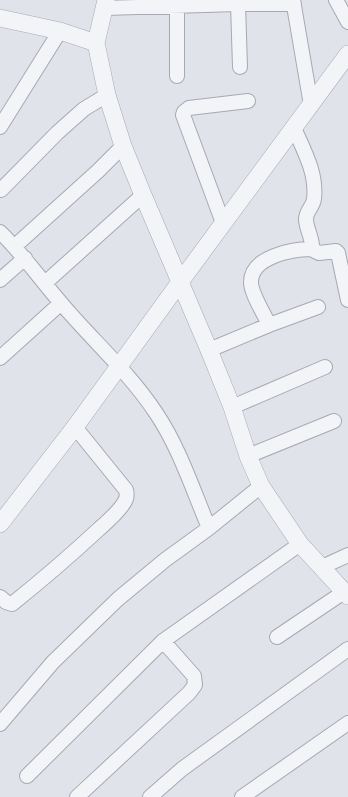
<svg xmlns="http://www.w3.org/2000/svg" width="348" height="797" font-family="'Roboto Condensed',sans-serif">
	<style>
		.lines { fill: none; stroke-linecap: round; stroke-linejoin: round }
		.minor-casing { stroke: #a5a9b4; stroke-width: 16 }
		.tertiary-casing { stroke: #a5a9b4; stroke-width: 18 }
		.minor { stroke: #f3f4f8; stroke-width: 14 }
		.tertiary { stroke: #f3f4f8; stroke-width: 17 }
	</style>
	<rect width="100%" height="100%" fill="#e0e3ea"/>
	<g class="lines">
		<defs>
			<path id="minor" d="M293,0L311,105
				M336,0L348,22
				M238,4L240,67
				M177,5V76
				M104,8L238,4H294
				M0,127L60,31
				M1,190L57,133L84,109L107,95
				M223,223L183,115L184,112L189,108L248,101
				M0,232C23,254 40,279 61,303C92,340 129,372 156,413C179,447 193,490 209,528
				M15,246L98,171L123,146
				M311,249L319,253L336,251L338,253L348,300
				M0,280L25,258
				M45,283L143,195
				M269,325L318,307
				M209,350L269,325C264,313 251,294 251,282C251,257 292,249 311,249L312,246C312,237 306,228 306,219C306,211 313,207 314,199C317,173 304,151 294,128
				M0,358L61,303
				M232,407L325,367
				M248,456L334,421
				M322,567L348,555
				M0,597L6,602L12,604C42,580 71,555 99,529C107,522 122,509 126,499C127,496 127,494 126,490L75,427
				M277,637L344,592
				M0,724L53,662L118,599L165,560L209,528L261,486
				M27,776L163,641L300,544
				M77,797L189,693L195,685L194,676L163,641
				M150,797L182,769L348,649
				M242,797L348,723"/>
			<path id="tertiary" d="M106,0L96,43L107,95L123,146L143,195L209,350L232,407L248,456L261,486L300,544L348,596
				M0,18L60,31L96,43
				M0,524L75,427L180,282L348,54"/>
		</defs>
		<use href="#minor" class="minor-casing"/>
		<use href="#tertiary" class="tertiary-casing"/>
		<use href="#minor" class="minor"/>
		<use href="#tertiary" class="tertiary"/>
	</g>
</svg>
